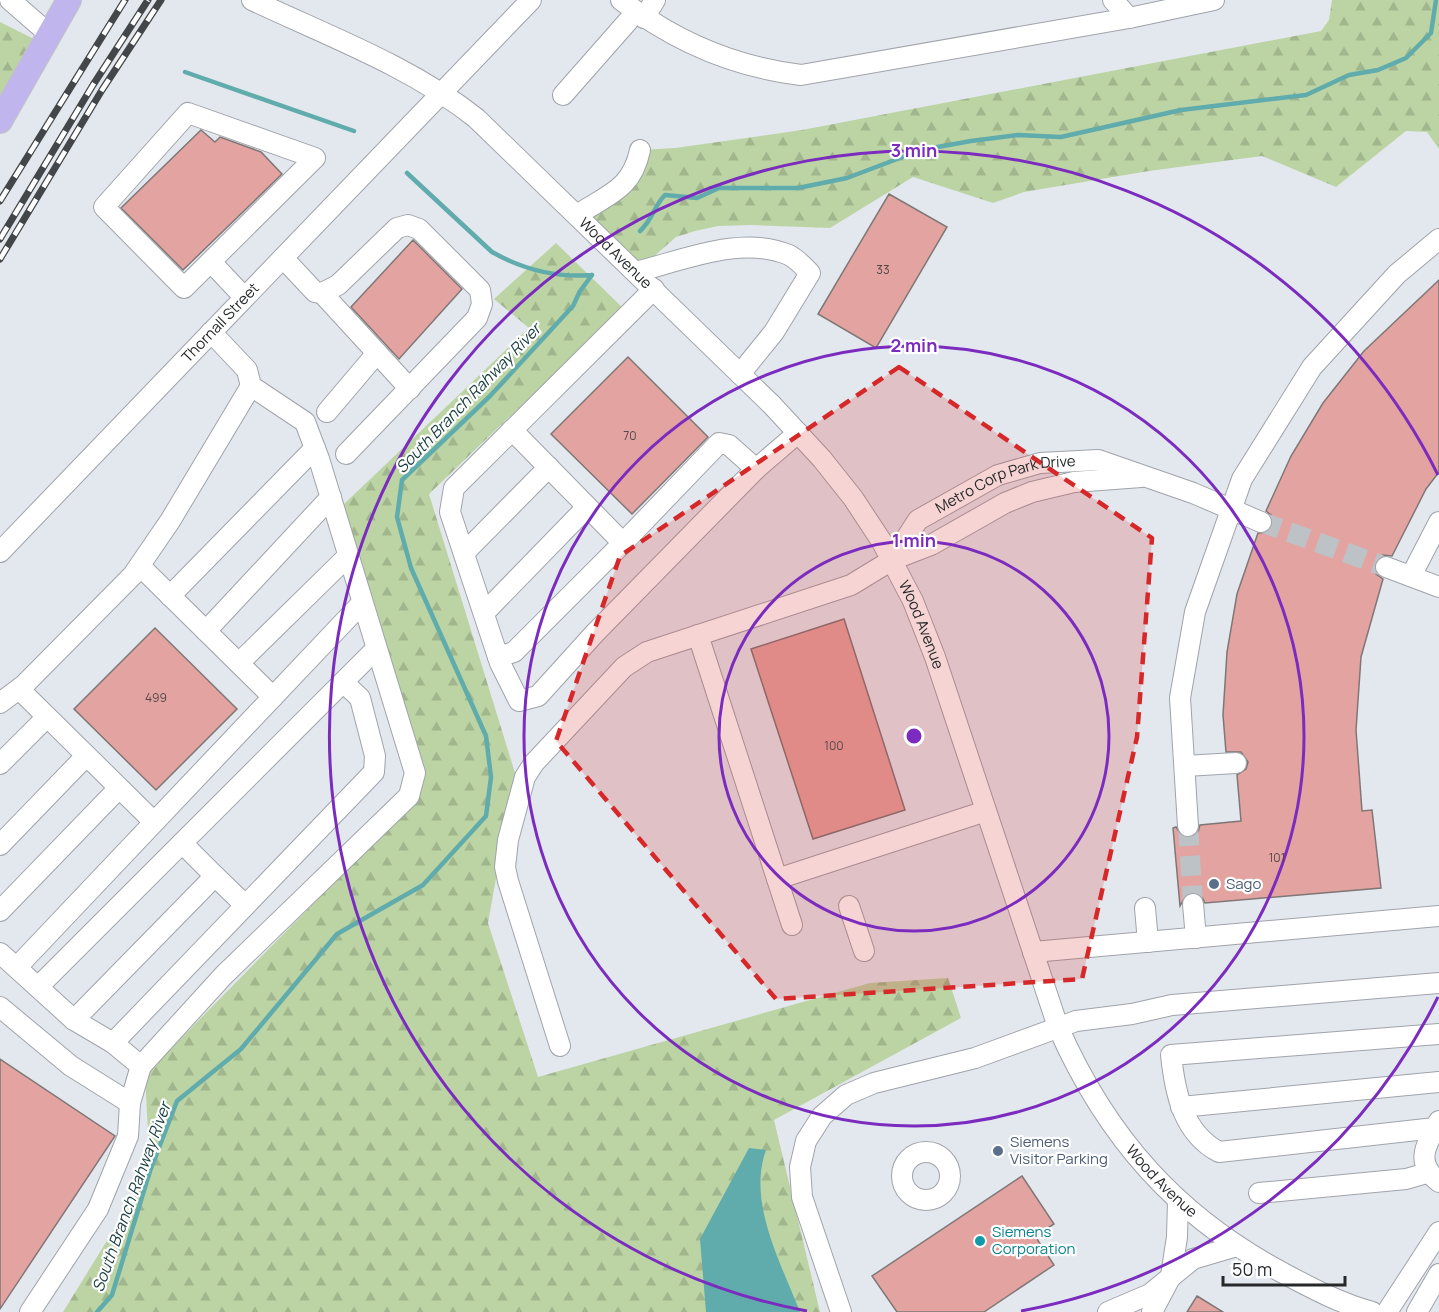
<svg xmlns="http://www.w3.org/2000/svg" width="1439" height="1312" font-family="Manrope,sans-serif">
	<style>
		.forest { fill: url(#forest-firs) }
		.water { fill: #60abac }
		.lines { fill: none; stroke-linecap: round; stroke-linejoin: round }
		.stream { stroke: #60abac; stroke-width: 4.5 }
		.building { fill: #e3a4a1; stroke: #7f7776; stroke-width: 1.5 }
		.minor-tunnel { stroke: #bdc2c7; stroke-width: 20; stroke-dasharray: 20 10; stroke-linecap: butt }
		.minor-casing { stroke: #a0a3aa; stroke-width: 22 }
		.major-casing { stroke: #c2c3c3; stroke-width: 26 }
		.minor { stroke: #fff; stroke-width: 20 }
		.major { stroke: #c0b5ed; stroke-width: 24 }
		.rail-casing { stroke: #444749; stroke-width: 7 }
		.rail { stroke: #fff; stroke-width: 4.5; stroke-dasharray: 14; stroke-linecap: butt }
		.marked { fill: #d62828; fill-opacity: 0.2; stroke: #d62828; stroke-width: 4.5; stroke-dasharray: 12 8; stroke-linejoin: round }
		.ring { fill: none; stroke: #7b2cbf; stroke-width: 3 }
		.service-dot { fill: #5c6f8a; stroke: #fff; stroke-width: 2 }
		.culture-dot { fill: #0f9aa8; stroke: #fff; stroke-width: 2 }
		.labels { text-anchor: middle; stroke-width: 4.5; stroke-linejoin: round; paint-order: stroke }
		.number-label { font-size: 12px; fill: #554748 }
		.street-label { font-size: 15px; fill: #26282a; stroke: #fff }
		.service-label { font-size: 15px; fill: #4e5e75; stroke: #fff; text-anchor: start }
		.culture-label { font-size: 15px; fill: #0d838f; stroke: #fff; text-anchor: start }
		.water-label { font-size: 16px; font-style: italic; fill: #1b3f40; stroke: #fff }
		.centre { fill: #7b2cbf; stroke: #fff; stroke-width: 3 }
		.ring-label { font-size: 18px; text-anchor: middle; font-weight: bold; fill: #7b2cbf; stroke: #fff; stroke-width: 4.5; stroke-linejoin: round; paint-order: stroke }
	</style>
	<defs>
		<pattern id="forest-firs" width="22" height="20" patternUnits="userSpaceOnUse" patternTransform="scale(1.5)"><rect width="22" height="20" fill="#bcd4a4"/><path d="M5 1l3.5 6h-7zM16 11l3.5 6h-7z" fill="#a1b68d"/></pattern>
	</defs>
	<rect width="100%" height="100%" fill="#e3e8ee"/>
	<path class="forest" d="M1332,0H1439V149L1427,132L1406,131L1336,187L1262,156L1149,171L1024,192L993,203L913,177L830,228L751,225L718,226L695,231L676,237L636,272L578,215L629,181L640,150L675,148L802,130L1321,31L1329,20Z
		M0,22L44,44L0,121Z
		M556,243L623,308L429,494L515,773L488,923L538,1077L870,983L948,978L961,1018L774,1120L820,1312H63L150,1171L145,1075L417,798L343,505L529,328L494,299Z"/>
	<path class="water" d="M749,1148L766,1150C747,1202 781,1263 800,1312H706L700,1239Z"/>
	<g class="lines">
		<path class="stream" d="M185,72L354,131
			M407,173L492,252C524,270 556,278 592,275
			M640,231C654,218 653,207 665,195L697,198L719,188H798L847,178L921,150L971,141L1018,135L1061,137L1181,110L1306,95L1349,75L1378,70L1406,58L1431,33L1436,0
			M97,1312L112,1295L150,1171L177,1101L241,1049L337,934L423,885L486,816L491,777L486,736L411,568L397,517L402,480L490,396L573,306L580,291L592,275"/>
	</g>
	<path class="building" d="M201,130L215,142L220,137L261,152L282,174L183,270L121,208Z
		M889,194L947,227L876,348L818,314Z
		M413,240L462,289L399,359L351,307Z
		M1439,280V472L1426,489L1392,556L1383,555L1375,562L1376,574L1383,579L1361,657L1356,730L1362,811L1372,810L1381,888L1205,903L1202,897L1193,892L1186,895L1180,906L1173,828L1176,827L1182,836L1189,838L1198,832L1200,825L1241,821L1237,775L1246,769L1248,762L1241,752H1226L1223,715L1227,652L1237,594L1258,533L1268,532L1272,526L1271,515L1266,511L1291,456L1323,403L1364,351Z
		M628,357L708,437L632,514L551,434Z
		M844,619L905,810L813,839L751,649Z
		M155,628L237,709L156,790L74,709Z
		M0,1059L115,1136L0,1309Z
		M1022,1176L1054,1224L1035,1236L1054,1265L984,1312H897L872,1276Z
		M1197,1296L1223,1312H1187Z"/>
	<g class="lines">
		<path class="minor-tunnel" d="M1261,522L1386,567
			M1188,826L1193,904"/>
		<defs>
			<g id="minor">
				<path d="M10,0L49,34"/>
				<path id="s1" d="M252,0C328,36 410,66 476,118L772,405L822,459L853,498L882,542L913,601L935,657L1058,1027C1107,1138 1177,1217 1285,1274C1313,1289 1342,1304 1372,1312"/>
				<path d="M621,0C674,41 735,67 801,75L1129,18L1214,0"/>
				<path d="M1113,0L1129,18"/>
				<path d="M644,18L655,0"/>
				<path d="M563,95L636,12"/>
				<path d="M188,113L315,158L184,288L104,207Z"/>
				<path d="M577,215C609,194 632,189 640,150"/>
				<path d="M283,258L315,292L322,293L338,285L397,228L408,225L419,229L480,290L482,304L477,318L346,454"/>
				<path d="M211,262L244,297"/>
				<path d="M636,272C684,260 742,235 789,255C797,259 804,267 810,273L774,332L740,374"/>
				<path d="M654,289L454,488L450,512L500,663L519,701L538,696L595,633L756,469L798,433"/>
				<path d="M322,293L410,389"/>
				<path d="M327,412L377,353"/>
				<path d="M512,430L623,543L719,443L729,445L756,469"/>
				<path id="s2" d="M0,552L531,0"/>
				<path d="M464,553L549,467"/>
				<path id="s3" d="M892,560L918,520L998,475L1040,463L1098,460L1193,493L1261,522"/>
				<path d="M140,566L273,697"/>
				<path d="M1386,567L1439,587"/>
				<path d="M1411,576L1439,522"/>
				<path d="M170,596L315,448"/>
				<path d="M484,613L587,507"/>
				<path d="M206,631L331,497"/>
				<path d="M698,635L792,925"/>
				<path d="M498,657L514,652L623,543"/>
				<path d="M239,663L348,556"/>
				<path d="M19,689L154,822"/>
				<path d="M0,703L24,685L133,575L170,521L251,386"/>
				<path d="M0,764L47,717"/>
				<path d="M1185,766L1236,763"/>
				<path d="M1188,826L1180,698L1195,612L1242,479L1312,367L1397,274L1439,239"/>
				<path d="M0,845L86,756"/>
				<path d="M215,876L245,905"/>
				<path d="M777,879L986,811"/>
				<path d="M1193,904L1196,938"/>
				<path d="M849,906L864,951"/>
				<path d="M1145,908L1148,942"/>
				<path d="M0,911L119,788"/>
				<path d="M1033,952L1439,916"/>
				<path d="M0,953L74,1020L113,1043L141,1066L224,975L409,796L415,773L319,459L305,422L251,386L247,370L211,332"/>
				<path d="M17,967L362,603"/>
				<path d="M38,987L376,649"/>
				<path d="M0,1007L71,1066L130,1103"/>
				<path d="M74,1020L215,876L182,843"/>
				<path d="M113,1043L374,772L375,756L360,698L343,682"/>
				<path d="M560,1046L508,881L505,867L508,840L525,777L534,763L624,667L647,652L851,585L892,560L931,545L1005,503L1032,492L1074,482L1141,477"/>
				<path d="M1181,1107L1439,1082"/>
				<path d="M1439,1121C1426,1145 1414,1162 1439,1182"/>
				<path d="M1435,1128L1219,1152C1183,1133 1175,1093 1171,1055L1439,1034"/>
				<circle cx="926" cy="1176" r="24"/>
				<path d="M1259,1193L1406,1179L1427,1173"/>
				<path d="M30,1312L98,1209L128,1136L130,1103L141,1066"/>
				<path d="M841,1312L802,1197L800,1167L806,1141L822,1116L846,1095L874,1083L975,1058L1076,1021L1132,1014L1172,1005L1439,983"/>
				<path d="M1108,1312L1150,1294L1193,1259L1237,1246"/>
				<path d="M1152,1312L1171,1276L1177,1237L1178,1200"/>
				<path d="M1387,1312L1439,1232"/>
				<path d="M1417,1312L1439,1274"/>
			</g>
			<path id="major" d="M0,121L69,0"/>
		</defs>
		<use href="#minor" class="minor-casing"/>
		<use href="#major" class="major-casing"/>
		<use href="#minor" class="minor"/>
		<use href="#major" class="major"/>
		<defs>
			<path id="rail" d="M0,201L125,0
				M0,239L93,85L148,0
				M0,259L102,90L161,0"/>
		</defs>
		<use href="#rail" class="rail-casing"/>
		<use href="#rail" class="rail"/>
	</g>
	<path class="marked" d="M899,367L1152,538L1137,737L1082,979L776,999L556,741L620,556Z"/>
	<g class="ring">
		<circle cx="914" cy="736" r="195"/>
		<circle cx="914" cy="736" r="390"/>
		<path d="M1438 997A585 585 0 0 1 1021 1311M807 1311A585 585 0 1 1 1438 475"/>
	</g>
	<g class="service-dot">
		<circle cx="1214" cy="884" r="6"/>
		<circle cx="998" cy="1151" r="6"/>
	</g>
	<circle class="culture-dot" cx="980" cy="1241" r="6"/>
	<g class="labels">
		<g class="number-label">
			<text x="883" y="274">33</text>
			<text x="630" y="440">70</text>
			<text x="156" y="702">499</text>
			<text x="834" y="750">100</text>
			<text x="1277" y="862">101</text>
		</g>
		<g class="street-label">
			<text dy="5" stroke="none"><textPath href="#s1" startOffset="448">Wood Avenue</textPath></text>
			<text dy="5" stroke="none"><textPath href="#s2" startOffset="318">Thornall Street</textPath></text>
			<text dy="5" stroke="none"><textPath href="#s3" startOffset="144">Metro Corp Park Drive</textPath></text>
			<text dy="5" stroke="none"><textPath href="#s1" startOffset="934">Wood Avenue</textPath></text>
			<text dy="5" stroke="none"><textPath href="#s1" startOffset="1546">Wood Avenue</textPath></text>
		</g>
		<g class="service-label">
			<text x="1226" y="889">Sago</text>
			<text x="1010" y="1147">Siemens<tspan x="1010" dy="17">Visitor Parking</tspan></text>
		</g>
		<g class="culture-label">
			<text x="992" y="1237">Siemens<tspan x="992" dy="17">Corporation</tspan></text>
		</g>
		<g class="water-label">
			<text transform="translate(468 398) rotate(-46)" y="6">South Branch Rahway River</text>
			<text transform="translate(131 1197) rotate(-70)" y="6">South Branch Rahway River</text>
		</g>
	</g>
	<circle cx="914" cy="736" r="9" class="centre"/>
	<g class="ring-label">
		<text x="914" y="157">3 min</text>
		<text x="914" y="352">2 min</text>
		<text x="914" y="547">1 min</text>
	</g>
	<path d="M1223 1276v9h122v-9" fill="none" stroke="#26282a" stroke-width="3"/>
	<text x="1232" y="1276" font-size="18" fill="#26282a" stroke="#ffffff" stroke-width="4.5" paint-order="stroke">50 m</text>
</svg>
